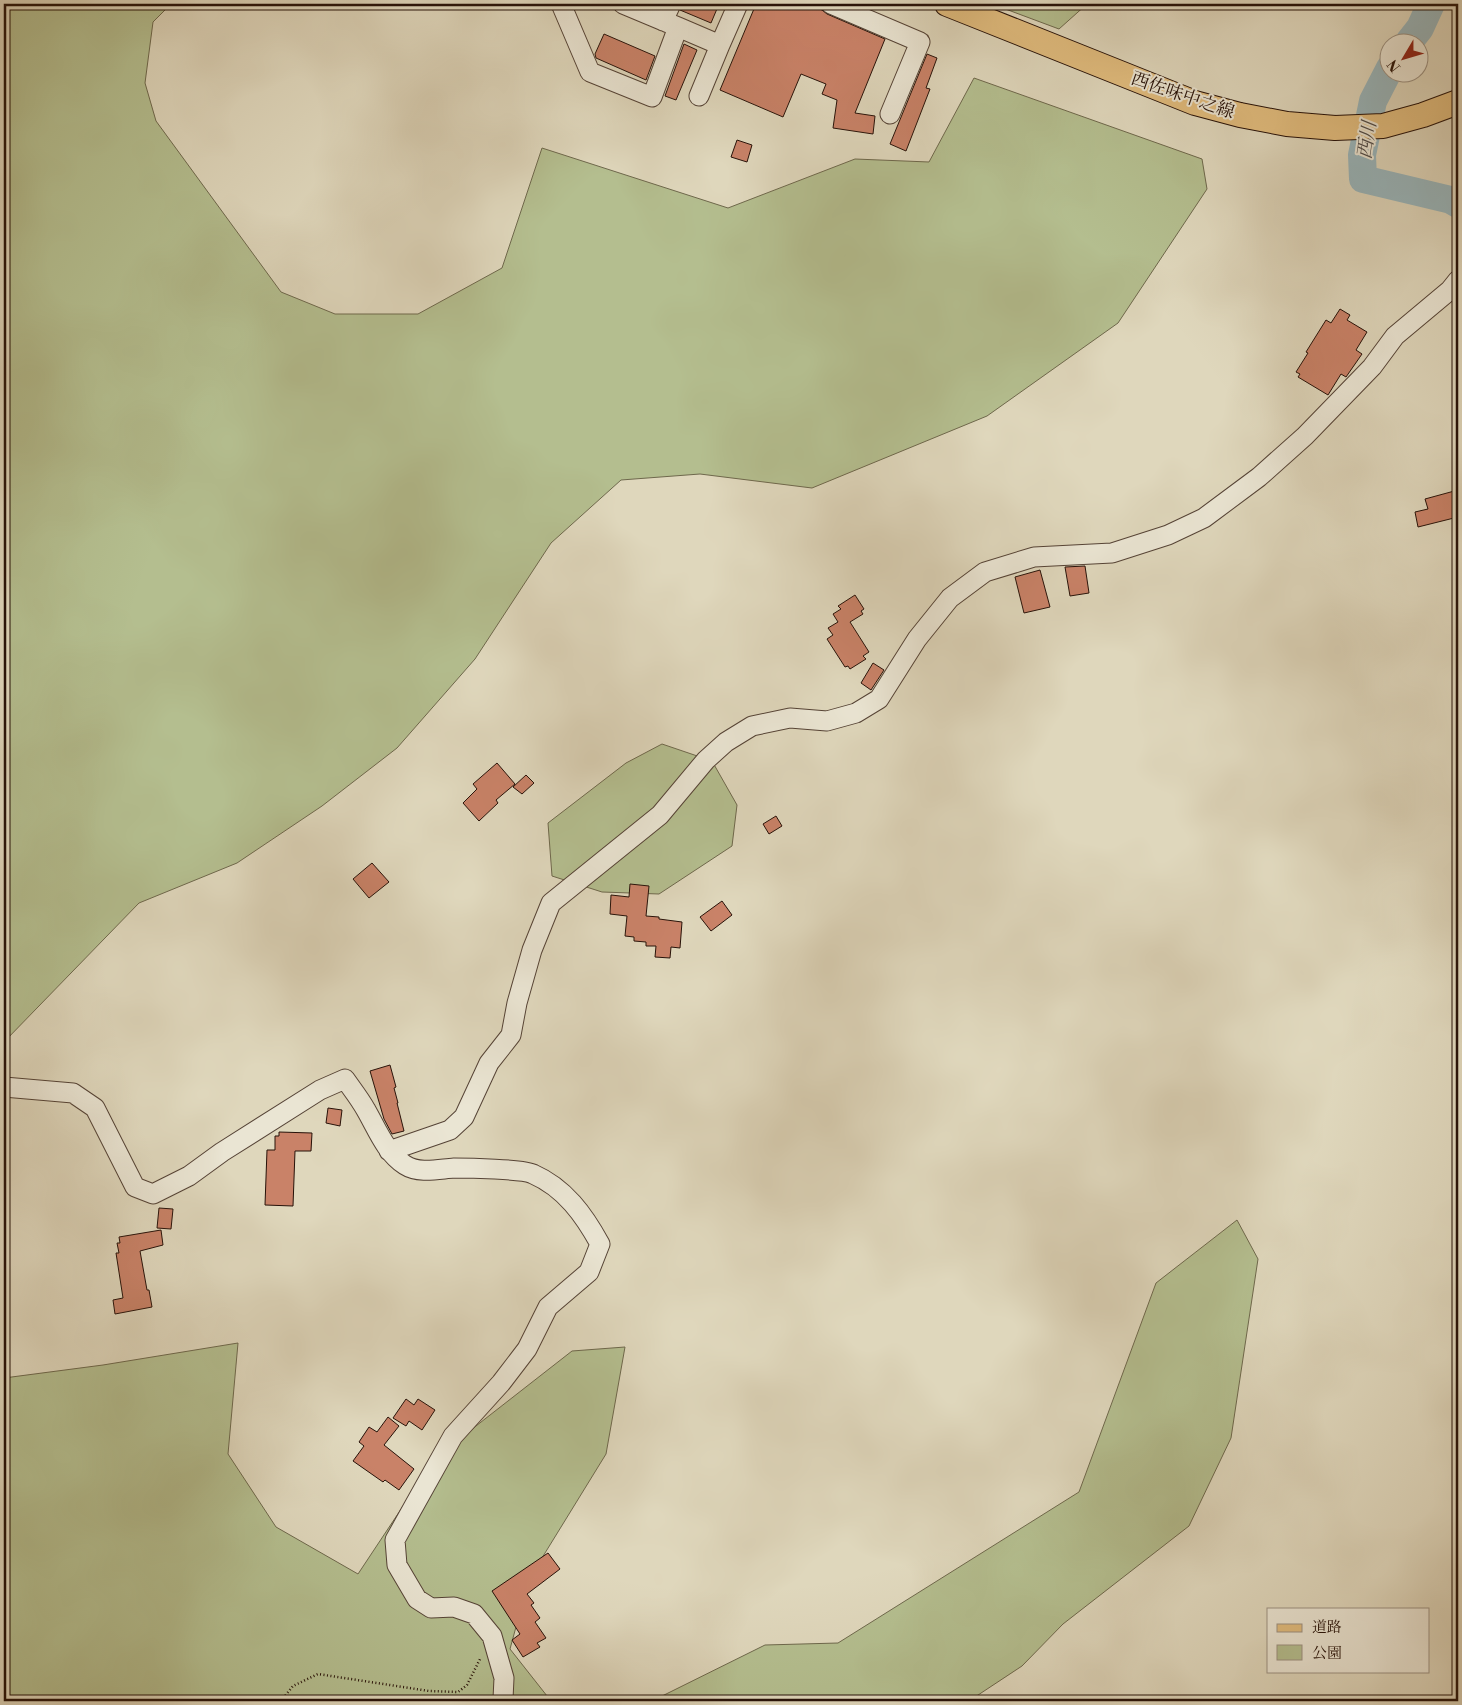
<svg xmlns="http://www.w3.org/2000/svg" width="1462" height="1705" font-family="'Libre Bodoni','Noto Serif JP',serif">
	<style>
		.green { fill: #b4be8f; stroke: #6e684c }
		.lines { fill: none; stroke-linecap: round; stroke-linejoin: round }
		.river { stroke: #99b6bc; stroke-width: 28 }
		.building { fill: #c98268; stroke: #271209 }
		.minor-casing { stroke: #554336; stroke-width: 21 }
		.major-casing { stroke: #271209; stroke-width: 26 }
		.path { stroke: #271209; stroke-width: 2.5; stroke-dasharray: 1 2.5; stroke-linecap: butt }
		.minor { stroke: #eae5d3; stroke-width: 19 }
		.major { stroke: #e0bc7e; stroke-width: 24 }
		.labels { text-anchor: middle; stroke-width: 4; stroke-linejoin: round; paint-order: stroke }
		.street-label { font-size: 18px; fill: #271209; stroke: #eae5d3 }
		.water-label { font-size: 19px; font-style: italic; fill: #4f4b48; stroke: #eae5d3 }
	</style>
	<rect width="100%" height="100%" fill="#dfd7bc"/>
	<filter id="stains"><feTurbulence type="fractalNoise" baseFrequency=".004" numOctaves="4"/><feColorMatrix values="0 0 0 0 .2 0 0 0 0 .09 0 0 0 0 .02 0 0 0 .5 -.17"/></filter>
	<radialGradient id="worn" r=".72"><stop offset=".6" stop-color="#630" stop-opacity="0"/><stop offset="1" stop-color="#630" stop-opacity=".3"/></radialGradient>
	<path class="green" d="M4,4H171L153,22L145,83L156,121L281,292L335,314H418L502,268L542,148L728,208L855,159L929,162L974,78L1202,159L1207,189L1118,323L987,416L812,488L700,474L621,480L551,543L475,659L397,748L322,806L237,863L139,903L4,1042Z
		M992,4H1087L1059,29Z
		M662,744L712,761L737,805L732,846L659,894L602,892L552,876L548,823L626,763Z
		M1237,1220L1258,1259L1231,1438L1189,1526L1063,1624L1022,1666L969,1701H652L765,1645L838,1643L1079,1492L1156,1283Z
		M238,1343L228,1454L276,1527L358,1574L435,1458L572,1351L625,1347L606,1454L529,1579L510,1649L551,1701H4V1378L103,1365Z"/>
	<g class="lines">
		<path class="river" d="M1409,42L1420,28L1431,4
			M1390,68L1373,101L1362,155L1363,179L1451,200L1458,204"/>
	</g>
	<path class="building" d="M682,4H719L711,23L680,10Z
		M756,4H806L822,10L827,14L885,39L855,113L875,116L873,134L833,128L837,100L822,94L826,84L801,74L783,117L720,90Z
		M604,34L655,56L646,80L596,58L595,54Z
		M684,44L697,50L676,100L665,96Z
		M927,54L937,58L926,88L930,89L906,151L890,144Z
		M737,140L752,145L747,162L731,157Z
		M1340,309L1350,315L1347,320L1367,332L1356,350L1362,354L1346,377L1341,374L1328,395L1298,377L1300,374L1296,372L1308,353L1306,352L1326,320L1331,323Z
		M1458,490V517L1418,527L1415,512L1428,509L1425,499Z
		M1085,566L1089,593L1070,596L1065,567Z
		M1040,570L1050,607L1024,613L1015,577Z
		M855,595L864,609L861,611L863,614L850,622L869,652L863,656L866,659L850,669L848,666L845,667L827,639L833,635L828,628L838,622L833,614L841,609L838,606Z
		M873,663L884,670L871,690L861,683Z
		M497,763L515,784L496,800L498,803L479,821L463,803L477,789L473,784Z
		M526,775L534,783L522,794L513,787Z
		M776,816L782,826L769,834L763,824Z
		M372,863L389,882L369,898L353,879Z
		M630,884L649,886L646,916L659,917V919L682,922L680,948L671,947L670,958L655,957L656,946H646V942L634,941V937L625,936L627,916L610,914L611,895L629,897Z
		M722,901L732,915L711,931L700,917Z
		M390,1065L396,1087L394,1088L398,1103H397L404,1131L392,1134L384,1119L370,1071Z
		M328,1108L342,1110L340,1126L326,1123Z
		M279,1132L312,1133L311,1151H295L293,1206L265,1205L267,1150H275V1136H279Z
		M159,1208L173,1209L171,1229L157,1228Z
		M161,1230L163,1245L140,1251L147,1290H149L152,1307L115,1314L113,1300L123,1298L116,1253H119L117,1243H120L119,1237Z
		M406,1399L414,1405L418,1399L435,1410L422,1430L409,1421L406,1426L393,1418Z
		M388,1417L399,1426L384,1445L414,1469L399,1490L385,1480L383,1482L353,1461L364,1446L359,1442L369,1427L377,1432Z
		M548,1553L560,1569L527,1594L534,1603L531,1605L540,1618L535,1622L546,1638L537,1643L540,1647L523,1657L512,1640L520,1634L492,1591Z"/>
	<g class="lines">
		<defs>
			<path id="minor" d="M561,4L590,72L652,97L678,27L623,4
				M831,4L920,42L890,114
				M663,21L671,4
				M678,27L720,45L699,96
				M720,45L738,4
				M4,1087L73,1093L95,1108L135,1187L153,1194L189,1176L222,1152L320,1090L345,1079C352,1089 360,1099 366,1110C377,1129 386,1153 405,1165C419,1174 439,1169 454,1168C467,1168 524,1169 533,1174C565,1188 584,1215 600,1244L589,1272L548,1307L527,1349L501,1383L453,1436L395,1540L397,1565L417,1599L431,1608L454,1607L474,1614L492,1636L504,1678L503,1699L501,1701
				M389,1151L450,1130L464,1117L489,1063L511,1035L517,1003L532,950L551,903L660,815L706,760L726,742L752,726L790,718L827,721L856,713L879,699L917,639L950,598L985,572L1034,557L1112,553L1168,535L1204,518L1259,477L1305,436L1372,367L1395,336L1450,290L1458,280"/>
			<path id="major" d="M947,4L1195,103L1240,115L1287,124L1335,128L1383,126L1423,115L1458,102"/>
		</defs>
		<use href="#minor" class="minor-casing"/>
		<use href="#major" class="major-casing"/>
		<path class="path" d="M281,1701L293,1686L318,1674L429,1691L458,1692L467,1685L481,1657"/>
		<use href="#minor" class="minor"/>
		<use href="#major" class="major"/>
	</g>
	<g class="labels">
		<g class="street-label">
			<text transform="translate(1183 95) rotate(19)" y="6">西佐味中之線</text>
		</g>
		<g class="water-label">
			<text transform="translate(1366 140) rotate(-82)" y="7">西川</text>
		</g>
	</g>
	<rect width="1462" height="1705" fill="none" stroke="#dfd7bc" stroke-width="20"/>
	<rect x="5" y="5" width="1452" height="1695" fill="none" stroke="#271209" stroke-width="2.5"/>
	<rect x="10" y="10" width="1442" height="1685" fill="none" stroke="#271209"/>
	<rect x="1267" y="1608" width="162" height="65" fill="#eae5d3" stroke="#9c9182"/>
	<rect x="1277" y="1624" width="25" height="8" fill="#e0bc7e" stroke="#9c9182"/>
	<text x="1312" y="1632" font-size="15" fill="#271209">道路</text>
	<rect x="1277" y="1645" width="25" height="15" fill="#b4be8f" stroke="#9c9182"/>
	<text x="1312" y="1658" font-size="15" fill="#271209">公園</text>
	<g transform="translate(1404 58) rotate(232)"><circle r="24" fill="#eae5d3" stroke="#9c9182"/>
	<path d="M0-4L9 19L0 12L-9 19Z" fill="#8f2418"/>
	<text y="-8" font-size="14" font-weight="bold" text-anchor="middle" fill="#271209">N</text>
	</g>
	<rect width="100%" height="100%" filter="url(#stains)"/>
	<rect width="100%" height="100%" fill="url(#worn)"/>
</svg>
